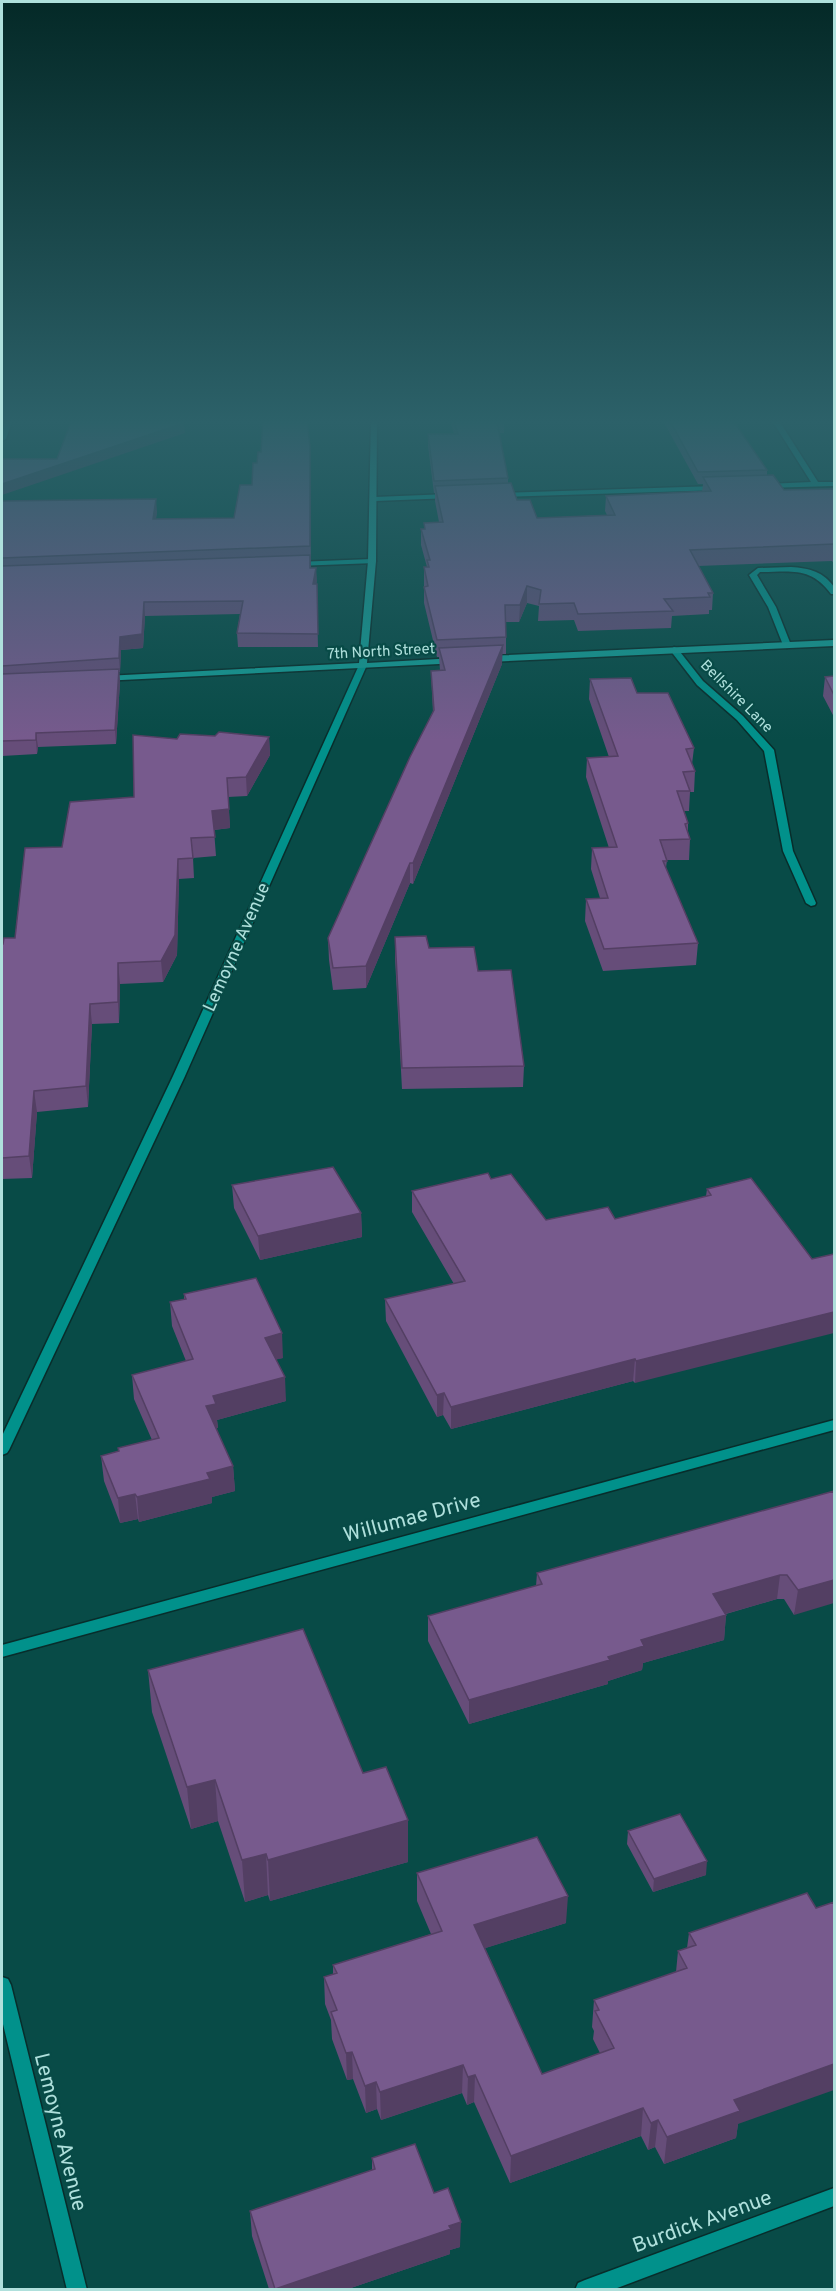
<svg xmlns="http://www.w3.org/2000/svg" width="836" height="2291" font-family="Overpass,sans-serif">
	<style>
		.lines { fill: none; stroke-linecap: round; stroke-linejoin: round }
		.lane-casing { stroke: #082d2b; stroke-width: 3 }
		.street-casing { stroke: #082d2b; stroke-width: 3 }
		.secondary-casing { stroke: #082d2b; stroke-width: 3 }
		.lane { fill: #01918b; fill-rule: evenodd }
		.street { fill: #01918b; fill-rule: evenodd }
		.secondary { fill: #149993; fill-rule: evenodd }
		.wall { fill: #664d79 }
		.shaded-wall { fill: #533f63 }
		.building { fill: #775a8d; stroke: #533f63; stroke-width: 1.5 }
		.labels { text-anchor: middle; stroke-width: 4.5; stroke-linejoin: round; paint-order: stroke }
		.far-street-label { font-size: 15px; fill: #afe0dc; stroke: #084b47 }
		.street-label { font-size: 18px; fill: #afe0dc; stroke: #084b47 }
		.near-street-label { font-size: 21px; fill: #afe0dc; stroke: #084b47 }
	</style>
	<rect width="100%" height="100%" fill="#084b47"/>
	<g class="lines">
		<defs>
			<path id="lane" d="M791,567C809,568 824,572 834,587V594H831C811,566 790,572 760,572L757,575L776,607L791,645L787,648L783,645L768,607L749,575L758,568Z"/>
			<path id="street" d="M6,419H13L6,439L2,441V431Z
				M771,419H778L818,482H834V486L764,488V484H767L811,482Z
				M716,486L720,488L719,490L500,497L496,495L500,493Z
				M449,494H452V498L375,501L371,499L375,497Z
				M372,559L376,561L375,563L296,566L292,564L296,562Z
				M674,647L677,648L703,681L743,716L774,750L793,851L816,903L815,905L811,906L806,903L783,851L764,751L737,720L697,685L670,650Z
				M363,662L367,665L185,1076L9,1450L7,1453L2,1455V1436L173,1076L359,665Z
				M834,1420V1430L2,1657V1645Z
				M2,1977L8,1979L11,1985L87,2290H67L2,2020Z
				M834,2188V2206L612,2290H575L578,2283L585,2280Z"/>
			<path id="secondary" d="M371,419H377L376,561L367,663L456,658L459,659V663L102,681L101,679L105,676L359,663L368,561Z
				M834,640V646L488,662L484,659L488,656Z"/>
		</defs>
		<use href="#lane" class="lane-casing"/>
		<use href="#street" class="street-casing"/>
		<use href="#secondary" class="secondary-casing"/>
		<use href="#lane" class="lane"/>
		<use href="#street" class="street"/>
		<use href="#secondary" class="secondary"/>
	</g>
	<path class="wall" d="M450,419H504V433H499L508,478V483L517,500L537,518L607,515L605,511L606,496L702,492L703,484H698L662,419H732L767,470V475L784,490L834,489V564L832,561L698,566L713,593L712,610H709V614L672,616L671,628L578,631L574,620L538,621L539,606L527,603L519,622H506V654H502V664L413,884L410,883L366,988L333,990L329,960L328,938L433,713L431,671L440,670L439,657H437L424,603V567H427L421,545V529H424V523L439,522L435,501V493H434L428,446V434H454Z
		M310,447L311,568H316L318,647H238L237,633L240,614L145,616L143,648L121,650L120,672H119L120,682L116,744L38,747L37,754L2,756V501L157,511L156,519L234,518L252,485L257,463Z
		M834,676V717L823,696L825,677Z
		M590,679L637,693L694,748L692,764L695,771L694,792H690L689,811H684L688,823V832L690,839L689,860H667L666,868L698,943L696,965L603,971L585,921L586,899L600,898L591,869L592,848H609L586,777L587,758L609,757L589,699Z
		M215,736L269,737L270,755L247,796L228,797L230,828L214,830L216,856L193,858L194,878L179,879L177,955L163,982L120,984L119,1023L92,1024L88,1107L37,1112L32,1178L2,1179V944L15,938L62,847L134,797L177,739Z
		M395,937L429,948L524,1066L523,1087L402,1089L395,958Z
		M751,1178L635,1383L633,1381L451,1429L443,1415L437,1417L386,1321L385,1299L454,1284L412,1212V1191L491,1179L546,1220L615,1219L706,1196L707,1189Z
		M232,1185L361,1213L362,1237L260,1260L234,1208Z
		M184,1294L283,1358L276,1359L286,1401L217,1420L218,1428H216L233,1466L235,1491L212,1497V1503L139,1522L138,1519L120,1523L104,1481L101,1456L119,1452L118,1448L152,1440L134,1399L132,1375L186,1361L172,1326L170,1302L184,1299Z
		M834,1491L794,1615L784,1599H777L726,1614L724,1640L643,1663L642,1670L608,1681V1684L469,1724L428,1641V1616L536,1586L537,1573Z
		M148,1670L363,1773L408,1820V1862L270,1901L268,1895L245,1902L218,1821L191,1829L152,1712Z
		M628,1831L706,1875L653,1892L627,1844Z
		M417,1873L566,1923L485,1948L542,2074L600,2053L593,2039L594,2031L592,2027L594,2000L676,1972L678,1951L687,1948L689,1933L807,1893L738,2124L736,2138L664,2164L655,2147L648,2150L641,2136L510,2183L474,2102L467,2105L462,2093L381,2120L377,2109L366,2113L353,2079L347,2080L332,2039L331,2020L325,2004L324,1977L333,1974V1965L431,1934L417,1901Z
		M372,2158L434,2193L460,2247L450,2250V2254L348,2289H269L252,2236L250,2211L372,2170Z"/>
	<path class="shaded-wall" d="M184,423L185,433L2,495V484Z
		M156,499L157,511L154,532L153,519Z
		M316,568L317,581L313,597V584Z
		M527,586V603L519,622L520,605Z
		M144,602L145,616L143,648L121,650L120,672L119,658L120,637Z
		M503,645L502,664L413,884V863Z
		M119,669L120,682L116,744L115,730Z
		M36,733L38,747L37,754L36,740Z
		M269,737L270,755L247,796L246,777Z
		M229,809L230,828L213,830L212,811Z
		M178,859L179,879L177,955L163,982L161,961Z
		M410,863V883L366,988V966Z
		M118,963L120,984L119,1023L118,1002Z
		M90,1004L92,1024L88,1107L86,1086Z
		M34,1091L37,1112L32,1178L29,1156Z
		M361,1213L362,1237L260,1260L258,1236Z
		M834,1312V1333L635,1383L636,1361Z
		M282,1333L283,1358L266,1362L265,1338Z
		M635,1359L633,1381L451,1429V1407Z
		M285,1377L286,1401L217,1420L218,1428L207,1431L206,1406L213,1396Z
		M444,1393L443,1415L437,1417V1395Z
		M233,1466L235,1491L212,1497V1503L139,1522L137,1497L207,1473Z
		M135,1494L138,1519L120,1523L118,1498Z
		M780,1575L777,1599L711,1618L713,1594Z
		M834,1580V1603L794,1615L798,1590Z
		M726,1615L724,1640L643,1663L642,1670L608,1681V1684L469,1724V1700L608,1657L641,1640Z
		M215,1780L218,1821L191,1829L187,1787Z
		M408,1820V1862L270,1901L268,1860Z
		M266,1854L268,1895L245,1902L242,1860Z
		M707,1861L706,1875L653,1892L654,1879Z
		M568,1896L566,1923L473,1952L474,1925Z
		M352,2052L353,2079L347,2080L346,2053Z
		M834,2064V2090L738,2124L736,2138L664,2164L667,2137L734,2100Z
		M463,2065L462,2093L381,2120L380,2092Z
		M475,2075L474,2102L467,2105L468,2077Z
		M376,2082L377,2109L366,2113L365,2086Z
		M643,2108L641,2136L510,2183L511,2156Z
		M658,2120L655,2147L648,2150L651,2123Z
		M461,2222L460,2247L450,2250V2254L348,2289H276Z"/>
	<path class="building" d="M72,419H184V423L2,484V459H57Z
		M263,419H307L310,447V546L2,558V501L156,499L153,519L234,518L240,485H252L253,463H257L258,452H261Z
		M453,419H504V422H497L508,478L434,481L428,434H458Z
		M669,419H732L767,470L698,472Z
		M773,475L784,490L834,489V545V544L690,550L713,593H708L710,597L664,599L673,611L578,614L574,603L539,604L541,590L527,586L520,605H505L506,637L437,640L424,587L428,586L424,567H429L427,560H430L421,529H425L424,523L443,522L435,486L511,483L517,500H530L537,518L615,515L606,496L711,491L703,477Z
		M310,555V568H316L313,584H317L318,634L237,633L243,601L144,602L142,634L120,637L119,658L2,666V566Z
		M503,645L413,863H410L366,966L333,968L328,938L410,757L434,710L431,671L445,670L439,648Z
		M119,669L115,730L36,733V740L2,741V674Z
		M834,676V695L825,677Z
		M631,678L637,693H668L694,748L686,749L695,771L683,772L690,791H677L688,823L685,824L690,839L660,840L667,861H663L698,943L604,949L586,899L608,898L592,848L617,847L587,758L618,756L590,679Z
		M219,732L269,737L246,777L227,778L229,809L212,811L215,837L191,838L193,858L178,859L175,935L161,961L118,963V1002L90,1004L86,1086L34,1091L29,1156L2,1158V944H3L4,938H15L25,848L62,847L70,802L134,797L133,735L177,739L180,734L215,736Z
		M426,936L429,948L474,947L478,971L511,970L524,1066L402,1068L395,937Z
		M333,1167L361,1213L258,1236L232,1185Z
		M488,1173L491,1179L511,1174L546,1220L608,1207L615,1219L711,1195L707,1189L751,1178L812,1259L834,1254V1312L636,1361L635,1359L451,1407L444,1393L437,1395L385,1299L465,1281L412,1191Z
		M256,1278L282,1333L265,1338L285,1377L213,1396L216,1404L206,1406L233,1466L207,1473L210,1479L137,1497L135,1494L118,1498L101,1456L119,1451L118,1448L159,1438L132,1375L193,1359L170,1302L186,1299L184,1294Z
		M834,1491V1580L798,1590L787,1575H780L713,1594L726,1615L641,1640L644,1646L608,1657L610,1660L469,1700L428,1616L542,1584L537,1573Z
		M303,1629L363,1773L386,1767L408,1820L268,1860L266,1854L242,1860L215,1780L187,1787L148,1670Z
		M680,1814L707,1861L654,1879L628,1831Z
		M537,1837L568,1896L474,1925L542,2074L614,2048L595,2011L599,2010L594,2000L687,1968L678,1951L696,1945L689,1933L807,1893L816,1908L834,1902V2064L734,2100L740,2111L667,2137L658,2120L651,2123L643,2108L511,2156L475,2075L468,2077L463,2065L380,2092L376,2082L365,2086L352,2052L346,2053L331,2012L337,2010L324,1977L337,1973L333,1965L442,1931L417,1873Z
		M415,2144L434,2193L448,2188L461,2222L449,2226L451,2229L275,2289L250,2211L375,2169L372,2158Z"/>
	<linearGradient id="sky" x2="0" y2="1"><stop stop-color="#042927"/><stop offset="0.57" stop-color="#2c6169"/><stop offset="1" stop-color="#2c6169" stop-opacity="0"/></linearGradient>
	<rect width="836" height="740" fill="url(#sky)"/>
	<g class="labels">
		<g class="far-street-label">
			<text transform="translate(381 651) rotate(-3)" y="5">7th North Street</text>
			<text transform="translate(737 696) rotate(45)" y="5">Bellshire Lane</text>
		</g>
		<g class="street-label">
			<text transform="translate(236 947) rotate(-66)" y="6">Lemoyne Avenue</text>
		</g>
		<g class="near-street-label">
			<text transform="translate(412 1517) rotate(-15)" y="7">Willumae Drive</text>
			<text transform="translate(61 2132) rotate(76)" y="7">Lemoyne Avenue</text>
			<text transform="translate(702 2221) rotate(-20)" y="7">Burdick Avenue</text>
		</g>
	</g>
	<rect width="836" height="2291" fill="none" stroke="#afe0dc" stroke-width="6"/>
</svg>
